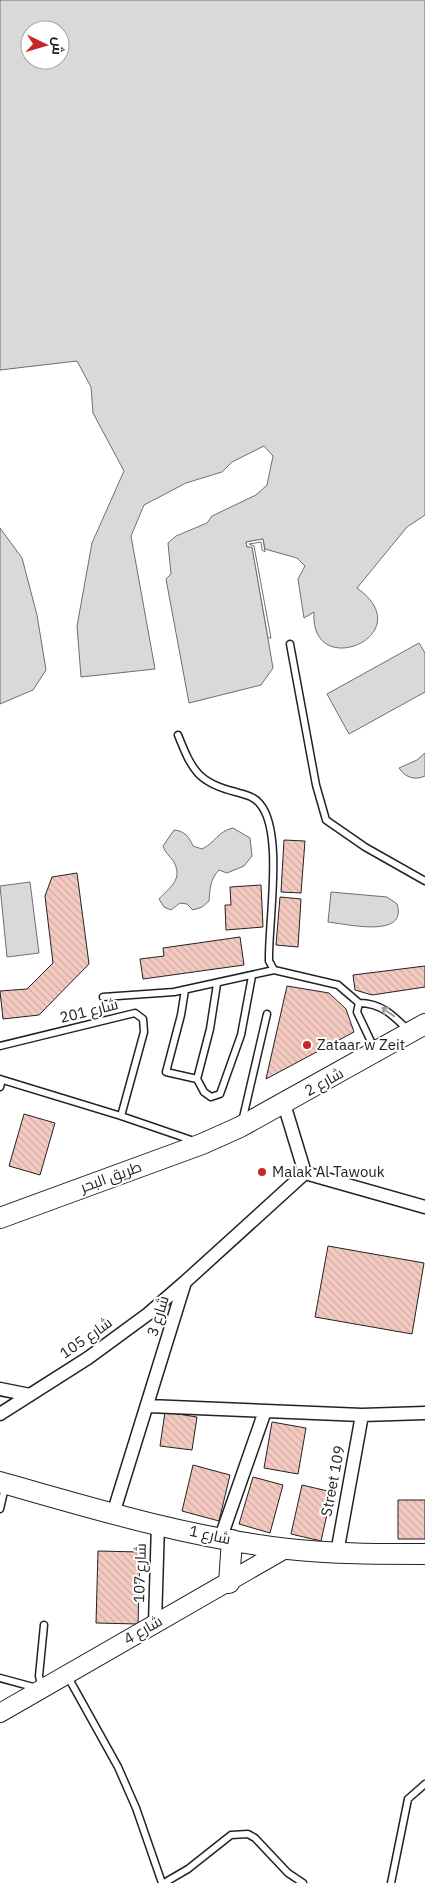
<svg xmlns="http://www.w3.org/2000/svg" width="425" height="1883" font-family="'IBM Plex Sans',Cairo,sans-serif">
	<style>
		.water { fill: #d9d9d9; stroke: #6f6f6f; fill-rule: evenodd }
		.pier { fill: #fff; stroke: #6f6f6f }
		.building { fill: url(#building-back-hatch); stroke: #222 }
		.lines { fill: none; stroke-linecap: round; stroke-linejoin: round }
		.lane-casing { stroke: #222; stroke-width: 9 }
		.street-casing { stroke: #222; stroke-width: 15 }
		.secondary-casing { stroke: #222; stroke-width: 20 }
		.primary-casing { stroke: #222; stroke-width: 22 }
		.lane { stroke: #fff; stroke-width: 6 }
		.street { stroke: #fff; stroke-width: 12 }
		.secondary { stroke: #fff; stroke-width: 18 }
		.primary { stroke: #fff; stroke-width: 20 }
		.oneway { stroke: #9c9c9c }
		.poi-dot { fill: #c62828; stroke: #fff; stroke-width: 2 }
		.labels { text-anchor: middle; stroke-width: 4; stroke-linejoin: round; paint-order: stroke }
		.street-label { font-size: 15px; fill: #222; stroke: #fff }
		.poi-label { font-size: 15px; fill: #222; stroke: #fff; text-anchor: start }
	</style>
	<defs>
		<pattern id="building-back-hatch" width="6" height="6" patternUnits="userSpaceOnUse" patternTransform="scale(1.25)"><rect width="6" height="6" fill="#f3c9c0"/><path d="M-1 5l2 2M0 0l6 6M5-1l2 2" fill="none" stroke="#d0aca5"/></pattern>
	</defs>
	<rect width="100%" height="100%" fill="#fff"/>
	<path class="water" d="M0,0H425V515L407,527L357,588C423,635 309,683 314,612L304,618L298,579L305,566L297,558L265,549L263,539L246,542L247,547L252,546L273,668L261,685L189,703L166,579L171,574L168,543L176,536L207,523L212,516L256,495L267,485L273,456L264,446L232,462L222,472L186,483L144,505L131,536L155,669L81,677L77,626L92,543L124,471L93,413L91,387L77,361L0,370ZM30,30H60V60H30Z
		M0,528L22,558L37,615L46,670L33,690L0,704Z
		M419,643L425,653V692L349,734L327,694Z
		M425,753V776C414,781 405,777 399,768L417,760Z
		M233,828L250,838L252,856L244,866L227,873L219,870C210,879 210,889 209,901L202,907L193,910L187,904L180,903L171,910L164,907L159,899C170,887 183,880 174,862C170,856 165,853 163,846L174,830C185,831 189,837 193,846L202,849C215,843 218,831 233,828Z
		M30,882L39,953L7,957L0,886Z
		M331,892L387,897L397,904C408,939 347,924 328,922Z"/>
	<path class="pier" d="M263,539L265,552L262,550L261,542L249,544L254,546L271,638H268L252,547H247L246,542Z"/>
	<path class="building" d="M284,840L305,841L301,893L281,892Z
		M77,873L89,964L39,1015L3,1019L0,991L27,989L53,963L45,896L52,877Z
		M261,885L263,927L226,930L225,905H231L230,887Z
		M280,897L301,899L298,947L276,945Z
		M240,937L244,965L143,979L140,959L164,956L163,948Z
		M425,966V987L372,995L355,990L353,975Z
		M287,986L329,993L346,1009L354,1032L266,1079Z
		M24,1114L55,1123L40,1175L9,1166Z
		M328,1246L424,1263L412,1334L315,1317Z
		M165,1412L197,1417L192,1450L160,1446Z
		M272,1422L306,1428L298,1474L264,1468Z
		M193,1465L230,1475L219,1521L182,1511Z
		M253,1477L283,1485L270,1533L239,1524Z
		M302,1485L332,1492L321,1541L291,1534Z
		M398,1500H425V1539H398Z
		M98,1551L140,1552L138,1624L96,1623Z"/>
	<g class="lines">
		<defs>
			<path id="lane" d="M290,644L316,785L326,820L365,847L425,881
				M178,735C192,770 198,783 236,792C245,795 254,796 260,804C284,832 268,923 269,961L274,970L338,985L359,1003C381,1003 393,1015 409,1031
				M185,990L181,1015L166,1072L197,1079L210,1029L217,984
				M103,997L174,992L274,970
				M359,1003L357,1012L375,1050
				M0,1046L135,1013L143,1019L144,1032L121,1116
				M0,1079L121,1116L194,1141
				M197,1079L204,1092L211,1097L220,1094L241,1035L252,976
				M0,1087L2,1080
				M242,1122L267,1014
				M0,1509L5,1487
				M68,1677L118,1767L136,1808L162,1883
				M0,1678L37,1688
				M42,1688L39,1676L44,1625
				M164,1883L188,1869L231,1835L248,1834L255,1838L288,1873L303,1883
				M391,1883L408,1799L425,1784"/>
			<path id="street" d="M284,1104L305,1173
				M305,1173L425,1207
				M0,1389L30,1395
				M148,1406L362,1415L425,1413
				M0,1414L88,1358L148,1314L185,1282
				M113,1514L185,1282L305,1173
				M221,1537L265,1411
				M337,1553L362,1415
				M155,1623L158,1524"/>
			<path id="secondary" d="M0,1713L287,1548"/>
			<path id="primary" d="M0,1218L202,1144L240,1127L425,1024
				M0,1482C94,1509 191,1538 288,1549C334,1554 379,1554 425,1554
				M229,1583L232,1540"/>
		</defs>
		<use href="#lane" class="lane-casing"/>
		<use href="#street" class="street-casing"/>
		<use href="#secondary" class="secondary-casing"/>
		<use href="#primary" class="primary-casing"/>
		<use href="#lane" class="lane"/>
		<use href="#street" class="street"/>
		<use href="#secondary" class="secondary"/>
		<use href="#primary" class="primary"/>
	</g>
	<defs><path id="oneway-shaft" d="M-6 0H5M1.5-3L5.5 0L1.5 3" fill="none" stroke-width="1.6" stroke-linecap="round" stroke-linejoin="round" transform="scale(1.25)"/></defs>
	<use class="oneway" href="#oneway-shaft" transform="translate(388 1012) rotate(-145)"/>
	<g class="poi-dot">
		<circle cx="307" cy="1045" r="5"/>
		<circle cx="262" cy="1172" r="5"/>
	</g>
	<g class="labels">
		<g class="street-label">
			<text transform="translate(89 1011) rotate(-14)" y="5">شارع 201</text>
			<text transform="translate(324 1082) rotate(-29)" y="5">شارع 2</text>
			<text transform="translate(111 1177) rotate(-20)" y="5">طريق البحر</text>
			<text transform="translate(158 1316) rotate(-73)" y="5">شارع 3</text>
			<text transform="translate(86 1338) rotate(-35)" y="5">شارع 105</text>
			<text transform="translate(333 1481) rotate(-79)" y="5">Street 109</text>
			<text transform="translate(210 1535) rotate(12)" y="5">شارع 1</text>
			<text transform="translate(140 1573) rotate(-88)" y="5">شارع 107</text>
			<text transform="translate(143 1630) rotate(-30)" y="5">شارع 4</text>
		</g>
		<g class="poi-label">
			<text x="317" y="1050">Zataar w Zeit</text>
			<text x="272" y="1177">Malak Al Tawouk</text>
		</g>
	</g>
	<g transform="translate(45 45) rotate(95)"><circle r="24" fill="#ffffff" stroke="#a7a7a7"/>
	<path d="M0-4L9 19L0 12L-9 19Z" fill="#c62828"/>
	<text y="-8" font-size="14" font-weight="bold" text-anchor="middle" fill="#222222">ش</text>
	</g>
</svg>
